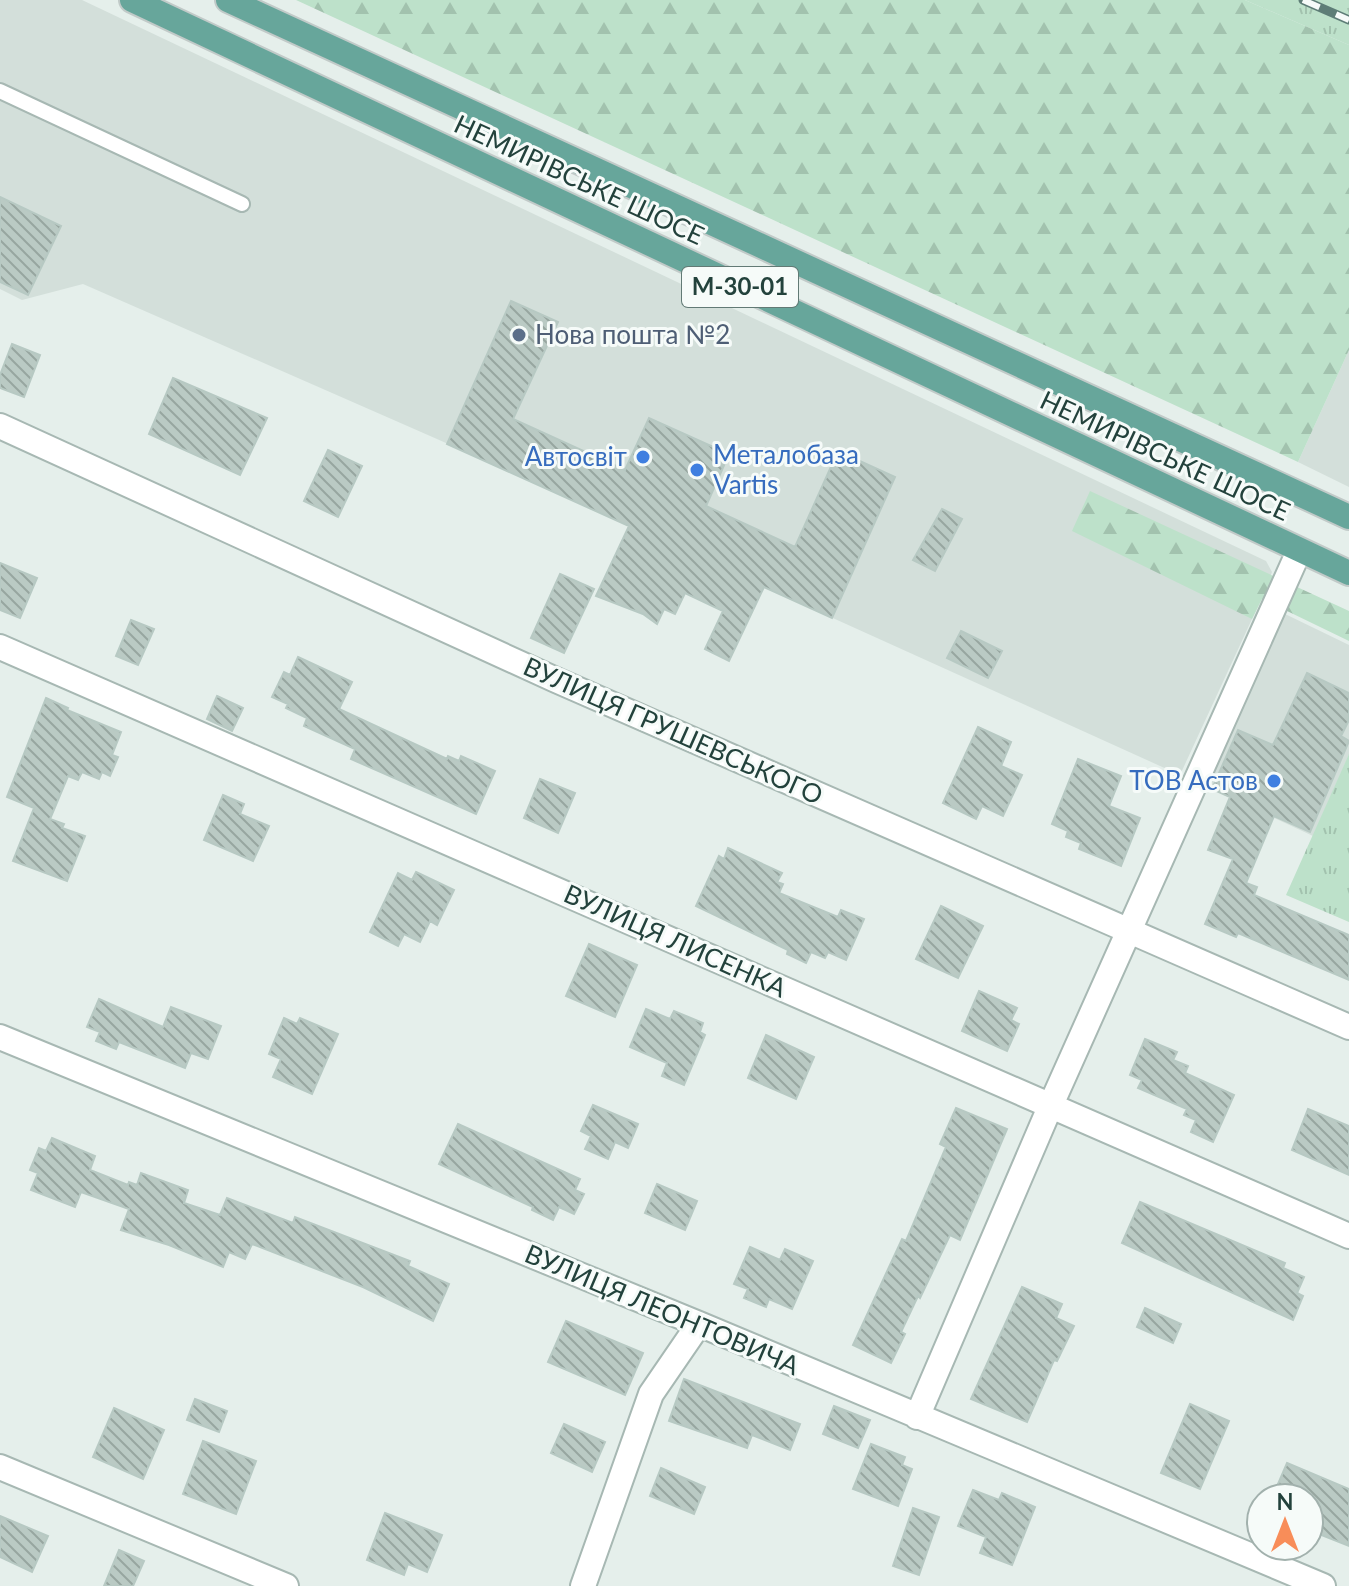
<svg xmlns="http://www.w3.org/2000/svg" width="1349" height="1586" font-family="Lato,sans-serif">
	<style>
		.built { fill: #d3dfda }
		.grass { fill: url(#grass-tufts) }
		.forest { fill: url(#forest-firs) }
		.building { fill: url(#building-back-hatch); stroke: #b7c9c3; stroke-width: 2 }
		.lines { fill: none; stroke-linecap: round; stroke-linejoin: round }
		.service-casing { stroke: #a7b8b3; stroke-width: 18 }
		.minor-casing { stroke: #a7b8b3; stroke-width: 28 }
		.primary-casing { stroke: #c1cac8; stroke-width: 28 }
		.service { stroke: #fff; stroke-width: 14 }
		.minor { stroke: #fff; stroke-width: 24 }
		.primary { stroke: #67a69b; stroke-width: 24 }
		.rail-casing { stroke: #5e7d77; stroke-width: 9 }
		.rail { stroke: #f6fbf9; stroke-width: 6; stroke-dasharray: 18; stroke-linecap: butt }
		.service-dot { fill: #5c6f8a; stroke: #f6fbf9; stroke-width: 3 }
		.shop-dot { fill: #3f7fe0; stroke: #f6fbf9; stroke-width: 3 }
		.labels { text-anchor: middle; stroke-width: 6; stroke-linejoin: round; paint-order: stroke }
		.shield { fill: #f6fbf9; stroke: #627a75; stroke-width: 2 }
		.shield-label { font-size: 24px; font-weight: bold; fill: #23423c }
		.street-label { font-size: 26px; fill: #23423c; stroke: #f6fbf9 }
		.service-label { font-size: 26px; fill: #4e5e75; stroke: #f6fbf9; text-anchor: start }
		.shop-label { font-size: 26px; fill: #366cbe; stroke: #f6fbf9; text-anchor: end }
	</style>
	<defs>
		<pattern id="grass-tufts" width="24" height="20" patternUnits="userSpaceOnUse" patternTransform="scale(2)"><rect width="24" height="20" fill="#bde1ca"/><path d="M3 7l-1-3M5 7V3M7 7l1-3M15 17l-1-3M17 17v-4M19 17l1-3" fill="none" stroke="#a2c2ae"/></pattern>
		<pattern id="forest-firs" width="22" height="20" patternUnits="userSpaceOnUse" patternTransform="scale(2)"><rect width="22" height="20" fill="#bde1ca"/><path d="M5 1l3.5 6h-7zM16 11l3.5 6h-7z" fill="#a2c2ae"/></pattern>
		<pattern id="building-back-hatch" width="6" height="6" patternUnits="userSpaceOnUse" patternTransform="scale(2)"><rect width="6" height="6" fill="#bacac4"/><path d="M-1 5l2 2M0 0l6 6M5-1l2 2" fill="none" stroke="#97a6a0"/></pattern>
	</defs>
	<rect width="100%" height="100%" fill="#e5efeb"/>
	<path class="built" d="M0,0H82L1266,561L1272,572L1264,593L1180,775L437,439L83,284L22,300L0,289Z
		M1349,350V487L1298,462Z
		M1281,612L1349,645V755L1313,836L1205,786Z"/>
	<path class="grass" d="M1245,0H1349V45Z
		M1349,754V922L1286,895Z"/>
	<path class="forest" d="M296,0H1245L1349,45V350L1298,462Z
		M1090,491L1349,611V641L1262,599L1252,619L1072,531Z"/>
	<path class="building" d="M0,197L61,226L28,295L0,282Z
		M511,301L558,322L513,419L625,470L649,418L729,454L706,506L795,547L838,451L895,477L832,618L764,587L729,661L705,649L723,611L685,593L675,614L664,609L657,624L643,614L596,596L629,526L447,444Z
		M12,344L40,355L24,397L0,388V375Z
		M173,378L267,418L240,475L149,434Z
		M328,450L362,466L338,517L304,501Z
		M942,509L962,519L935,571L913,560Z
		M0,563L37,578L20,618L0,610Z
		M560,574L594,589L564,653L531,638Z
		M131,620L154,629L138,665L116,656Z
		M961,631L1002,651L988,678L947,658Z
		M298,657L352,682L339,709L447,759L448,756L459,761L461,756L495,771L476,814L351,759L355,749L304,726L307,718L286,708L288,704L272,697L284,672L290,675Z
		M1307,673L1349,693V720L1341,736L1349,741L1310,832L1274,816L1246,883L1257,887L1254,895L1349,935V980L1238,933L1236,937L1205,924L1233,859L1208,850L1230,797L1212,789L1238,730L1273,745Z
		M217,696L243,708L232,731L207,719Z
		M46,698L68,708L67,710L121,732L112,755L118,757L110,776L102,772L99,779L82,772L78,780L68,776L50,819L64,824L62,828L85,836L67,881L13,861L34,808L7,797Z
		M978,727L1011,742L1001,766L1022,775L1003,816L982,806L976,819L943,803Z
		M1078,759L1121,776L1109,806L1140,818L1121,866L1079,849L1081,843L1066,837L1068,831L1052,824Z
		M540,779L575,793L558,833L524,818Z
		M223,795L244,804L240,814L269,826L253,861L204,840Z
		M728,848L782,873L777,882L783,884L779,893L838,917L841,910L864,919L846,960L828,952L825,958L811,952L806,963L787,954L788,950L696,906L719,856L724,859Z
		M416,872L454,890L437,925L430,921L420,942L404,934L398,946L370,932L398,873L412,880Z
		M941,906L983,926L958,978L916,959Z
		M589,944L637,965L615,1017L566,996Z
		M979,991L1017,1008L1011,1020L1019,1024L1007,1051L962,1031Z
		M99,999L163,1027L171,1007L221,1026L208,1059L191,1053L185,1068L119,1042L116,1049L96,1041L100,1032L87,1027Z
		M646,1009L670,1019L674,1011L703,1023L700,1032L705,1035L684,1085L662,1076L667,1063L630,1047Z
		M284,1018L297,1024L300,1018L338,1034L312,1094L273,1077L281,1059L269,1054Z
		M766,1035L814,1057L796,1099L748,1078Z
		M1145,1039L1177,1052L1173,1060L1188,1066L1185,1073L1234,1095L1213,1142L1191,1132L1196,1120L1184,1115L1187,1109L1138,1088L1142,1080L1130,1075Z
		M593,1105L638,1124L628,1148L615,1142L608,1159L585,1149L591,1136L581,1131Z
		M956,1108L1007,1129L960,1240L950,1235L920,1298L918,1296L901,1332L905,1334L891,1363L853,1345L902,1239L906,1241L946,1147L940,1144Z
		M1308,1109L1349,1126V1175L1292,1150Z
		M458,1124L580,1179L575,1190L584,1194L574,1214L559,1207L553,1220L532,1210L533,1207L439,1164Z
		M52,1138L95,1156L90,1170L128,1185L129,1182L137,1185L141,1173L188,1190L184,1203L220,1215L227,1198L293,1223L295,1217L410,1261L408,1266L449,1284L433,1321L363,1287L252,1244L245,1259L229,1252L223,1267L169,1245L121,1230L129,1209L81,1192L75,1207L31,1190L38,1173L30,1170L39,1148L46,1151Z
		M657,1184L697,1201L685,1230L645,1213Z
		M1140,1202L1285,1263L1283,1268L1304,1277L1297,1293L1303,1296L1293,1320L1122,1243Z
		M750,1247L780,1260L785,1249L813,1261L792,1309L769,1299L766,1307L744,1298L748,1289L734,1284Z
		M1022,1287L1062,1304L1056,1318L1074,1326L1057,1361L1054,1360L1027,1422L971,1399Z
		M1145,1308L1181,1324L1173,1343L1137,1327Z
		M566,1321L643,1353L625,1395L548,1362Z
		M684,1379L800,1424L790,1450L752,1435L747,1448L669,1421Z
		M195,1399L227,1411L219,1432L187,1420Z
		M1190,1404L1229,1421L1200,1489L1161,1473Z
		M834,1406L870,1420L858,1448L823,1434Z
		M114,1408L164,1430L143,1479L93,1457Z
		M564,1424L605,1442L592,1472L551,1453Z
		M203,1441L256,1461L236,1514L183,1494Z
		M871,1444L905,1457L902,1465L912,1469L898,1506L853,1489Z
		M1287,1463L1349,1489V1546L1309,1530V1498H1272Z
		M661,1468L705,1487L694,1514L650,1496Z
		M973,1490L999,1500L1002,1493L1035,1507L1012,1565L980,1553L986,1537L958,1526Z
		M913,1508L939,1517L919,1575L893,1566Z
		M385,1513L442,1535L427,1572L408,1564L404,1575L367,1560Z
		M0,1516L48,1536L32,1572L0,1557Z
		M119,1550L144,1561L133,1586H104Z"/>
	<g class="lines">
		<defs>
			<path id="service" d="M0,91L242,204"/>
			<path id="minor" d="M0,426L556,680L1349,1027
				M0,647L1349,1236
				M0,1037L699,1324L1323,1586
				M917,1417L1050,1107L1299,551
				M0,1467L286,1586
				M583,1586L651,1394L699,1324"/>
			<path id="primary" d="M132,0L1349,573
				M228,0L1349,517"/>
		</defs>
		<use href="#service" class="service-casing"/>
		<use href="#minor" class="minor-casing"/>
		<use href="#primary" class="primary-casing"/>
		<use href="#service" class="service"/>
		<use href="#minor" class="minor"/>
		<use href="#primary" class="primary"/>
		<defs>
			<path id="rail" d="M1303,0L1349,20"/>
		</defs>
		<use href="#rail" class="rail-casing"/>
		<use href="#rail" class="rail"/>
	</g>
	<circle class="service-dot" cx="519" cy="335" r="8"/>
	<g class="shop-dot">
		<circle cx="643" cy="457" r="8"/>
		<circle cx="697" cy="470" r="8"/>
		<circle cx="1274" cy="781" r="8"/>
	</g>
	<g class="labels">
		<rect class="shield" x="682" y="267" width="116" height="40" rx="6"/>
		<g class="shield-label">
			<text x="740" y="295">М-30-01</text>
		</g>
		<g class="street-label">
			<text transform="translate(579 180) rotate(25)" y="9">НЕМИРІВСЬКЕ ШОСЕ</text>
			<text transform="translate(1165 456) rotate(25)" y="9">НЕМИРІВСЬКЕ ШОСЕ</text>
			<text transform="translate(673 731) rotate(24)" y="9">ВУЛИЦЯ ГРУШЕВСЬКОГО</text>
			<text transform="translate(675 941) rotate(24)" y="9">ВУЛИЦЯ ЛИСЕНКА</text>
			<text transform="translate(662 1310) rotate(23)" y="9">ВУЛИЦЯ ЛЕОНТОВИЧА</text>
		</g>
		<g class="service-label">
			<text x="535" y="344">Нова пошта №2</text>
		</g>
		<g class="shop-label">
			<text x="713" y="464" text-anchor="start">Металобаза<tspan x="713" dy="30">Vartis</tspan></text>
			<text x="627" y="466">Автосвіт</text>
			<text x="1258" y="790">ТОВ Астов</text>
		</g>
	</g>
	<g transform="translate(1285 1522)"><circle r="38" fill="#f6fbf9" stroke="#a2b1ad" stroke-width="2"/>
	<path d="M0-6L14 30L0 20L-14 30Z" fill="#f88d59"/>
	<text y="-12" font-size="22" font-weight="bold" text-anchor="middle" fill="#23423c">N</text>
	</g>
</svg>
